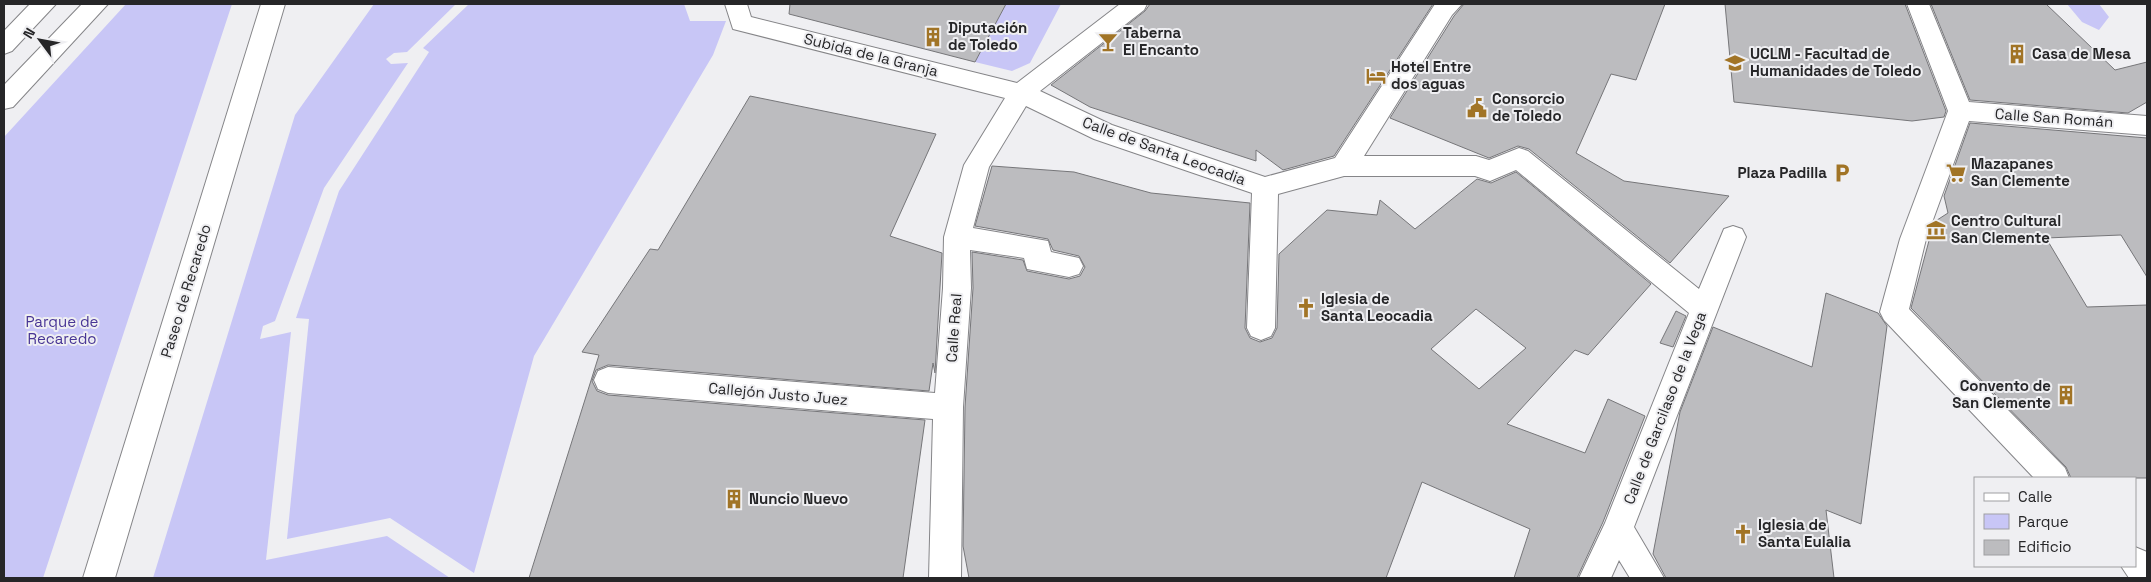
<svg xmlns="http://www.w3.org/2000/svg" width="2151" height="582" font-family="'Space Grotesk',sans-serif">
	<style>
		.green { fill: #c8c6f6 }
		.building { fill: #bcbcbf; stroke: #767679; fill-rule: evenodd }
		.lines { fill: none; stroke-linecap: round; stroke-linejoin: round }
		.minor-casing { stroke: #858588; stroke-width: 2 }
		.major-casing { stroke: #858588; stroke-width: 2 }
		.minor { fill: #fff; fill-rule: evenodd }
		.major { fill: #fff; fill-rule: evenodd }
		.labels { text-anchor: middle; stroke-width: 4; stroke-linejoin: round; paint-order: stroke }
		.poi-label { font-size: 15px; font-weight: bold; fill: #262628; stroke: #efeff2; text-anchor: start }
		.street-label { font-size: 15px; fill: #262628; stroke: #efeff2 }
		.park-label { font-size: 15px; fill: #483595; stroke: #efeff2 }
	</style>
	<rect width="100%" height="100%" fill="#efeff2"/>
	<path class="green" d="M126,4H232L43,578H4V137Z
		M374,4H456L407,52L394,53L386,59L391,64L408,63L324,188L275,321L263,326L260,339L291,332L266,560L387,536L450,578H153L295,115Z
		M469,4H684L690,21H726L713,55L534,356L474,573L390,518L287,539L309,319L296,318L339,191L429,52L423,48Z
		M1006,4H1061L1030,63L1012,71L975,62Z
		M2067,4H2099L2109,17L2099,30L2082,22Z"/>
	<path class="building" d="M790,4H1006L975,62L789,14Z
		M1150,4H1433L1334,156L1283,170L1256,150V161L1090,107L1051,85L1145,11Z
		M1464,4H1665L1636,80L1611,74L1576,153L1624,181L1729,196L1670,263L1529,149L1518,146L1489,158L1390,118L1454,16Z
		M1725,4H1905L1946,111L1944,117L1912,121L1734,102Z
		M1931,4H2046L2115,70L2147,62V102L2128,113L1970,100Z
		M750,96L936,134L890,236L942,253L935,373L933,363L929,391L608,365L596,370L592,381L597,391L608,395L925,420L903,578H529L599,355L582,352L650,249L658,250Z
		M1970,123L2147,138V277L2121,235L2046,238L2087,307L2147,305V478H2071L2066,467L1911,308L1934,222L1948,213L1944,196Z
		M992,166L1074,172L1151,193L1250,203L1245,328L1250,338L1260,342L1272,338L1277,328L1279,254L1327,210L1377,215L1380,200L1415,229L1477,179L1491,183L1516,172L1651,284L1588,355L1575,350L1507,424L1585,453L1608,399L1645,416L1603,522L1577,578H1514L1530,529L1422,482L1386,578H969L963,546L965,407L973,288L972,252L1023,260L1027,271L1069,279L1080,276L1085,267L1079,256L1053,250L1048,239L975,226ZM1476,309L1526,348L1479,389L1431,349Z
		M1826,293L1878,313L1887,326L1861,524L1826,510L1834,578H1666L1653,554L1680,412L1713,327L1812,367Z
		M1676,311L1686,316L1673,347L1660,343Z"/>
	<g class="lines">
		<defs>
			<path id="minor" d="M261,4H285L115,578H83Z
				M725,4H747L751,17L1017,83L1120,4H1147L1144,10L1040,91L1112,125L1265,177L1335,158L1435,4H1462L1452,15L1364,156H1476L1489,160L1519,148L1528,151L1699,289L1724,229L1733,226L1742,229L1746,237L1634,527L1664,578H1630L1619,560L1611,578H1579L1605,523L1689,313L1516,170L1490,181L1475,176H1344L1278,194L1275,328L1271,336L1261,340L1251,336L1247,328L1252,193L1094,139L1026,106L989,167L973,228L1048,241L1051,252L1079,258L1083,266L1079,274L1069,277L1027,269L1024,258L970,250L971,288L963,407L961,578H929L933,419L608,393L598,389L594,380L598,371L608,367L935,393L943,288L944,237L964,165L1005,98L733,29Z
				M1907,4H1929L1969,102L2147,116V135L1969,121L1926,239L1909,309L2065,468L2069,478H2034L1884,320L1880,312L1900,239L1948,111Z
				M2135,547L2147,552V578H2129L2121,566H2135Z"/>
			<path id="major" d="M30,4H56L12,51L4,54V31Z
				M82,4H108L13,107L4,109V85Z"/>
		</defs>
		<use href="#minor" class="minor-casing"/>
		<use href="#major" class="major-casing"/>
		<use href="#minor" class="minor"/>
		<use href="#major" class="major"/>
	</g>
	<defs>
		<symbol id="building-bare" viewBox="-9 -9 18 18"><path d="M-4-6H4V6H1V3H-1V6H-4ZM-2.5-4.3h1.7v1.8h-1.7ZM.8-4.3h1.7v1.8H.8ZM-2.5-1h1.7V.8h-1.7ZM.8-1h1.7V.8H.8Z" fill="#a17426" stroke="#efeff2" stroke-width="2.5" paint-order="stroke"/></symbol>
		<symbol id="bar-bare" viewBox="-9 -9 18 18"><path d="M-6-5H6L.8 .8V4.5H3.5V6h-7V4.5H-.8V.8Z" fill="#a17426" stroke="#efeff2" stroke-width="2.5" paint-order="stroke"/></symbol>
		<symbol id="university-bare" viewBox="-9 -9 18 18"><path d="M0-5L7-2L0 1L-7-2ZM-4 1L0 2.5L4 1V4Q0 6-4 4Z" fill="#a17426" stroke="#efeff2" stroke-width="2.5" paint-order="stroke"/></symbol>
		<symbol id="hotel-bare" viewBox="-9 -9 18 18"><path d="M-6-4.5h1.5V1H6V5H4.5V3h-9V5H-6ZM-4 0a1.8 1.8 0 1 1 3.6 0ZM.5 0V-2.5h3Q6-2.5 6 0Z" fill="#a17426" stroke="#efeff2" stroke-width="2.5" paint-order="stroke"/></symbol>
		<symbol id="civic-bare" viewBox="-9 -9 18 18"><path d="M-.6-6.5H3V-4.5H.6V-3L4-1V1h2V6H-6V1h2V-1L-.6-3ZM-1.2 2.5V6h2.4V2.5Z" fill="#a17426" stroke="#efeff2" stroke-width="2.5" paint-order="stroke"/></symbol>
		<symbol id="parking-bare" viewBox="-9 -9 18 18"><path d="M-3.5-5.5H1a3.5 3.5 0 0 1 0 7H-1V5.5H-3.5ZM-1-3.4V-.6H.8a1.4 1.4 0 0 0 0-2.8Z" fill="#a17426" stroke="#efeff2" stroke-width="2.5" paint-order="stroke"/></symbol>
		<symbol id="supermarket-bare" viewBox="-9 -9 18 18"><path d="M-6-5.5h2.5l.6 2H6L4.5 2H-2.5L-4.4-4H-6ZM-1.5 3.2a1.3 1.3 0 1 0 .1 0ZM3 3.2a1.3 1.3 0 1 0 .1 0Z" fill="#a17426" stroke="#efeff2" stroke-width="2.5" paint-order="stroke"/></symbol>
		<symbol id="museum-bare" viewBox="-9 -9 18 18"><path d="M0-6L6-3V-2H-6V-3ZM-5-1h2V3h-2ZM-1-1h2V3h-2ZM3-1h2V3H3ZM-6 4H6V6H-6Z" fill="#a17426" stroke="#efeff2" stroke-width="2.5" paint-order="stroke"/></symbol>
		<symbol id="church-bare" viewBox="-9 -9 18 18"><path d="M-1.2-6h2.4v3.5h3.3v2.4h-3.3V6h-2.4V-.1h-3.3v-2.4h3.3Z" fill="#a17426" stroke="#efeff2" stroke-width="2.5" paint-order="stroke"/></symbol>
	</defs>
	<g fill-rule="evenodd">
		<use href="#building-bare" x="919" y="23" width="28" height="28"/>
		<use href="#bar-bare" x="1094" y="28" width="28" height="28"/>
		<use href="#building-bare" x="2003" y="40" width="28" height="28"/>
		<use href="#university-bare" x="1721" y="49" width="28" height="28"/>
		<use href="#hotel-bare" x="1362" y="62" width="28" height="28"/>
		<use href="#civic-bare" x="1463" y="94" width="28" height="28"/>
		<use href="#parking-bare" x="1828" y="159" width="28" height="28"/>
		<use href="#supermarket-bare" x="1942" y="159" width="28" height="28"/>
		<use href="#museum-bare" x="1922" y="216" width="28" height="28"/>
		<use href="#church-bare" x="1292" y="294" width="28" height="28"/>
		<use href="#building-bare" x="2052" y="381" width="28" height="28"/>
		<use href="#building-bare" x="720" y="485" width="28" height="28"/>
		<use href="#church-bare" x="1729" y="520" width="28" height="28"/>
	</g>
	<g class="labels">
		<g class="poi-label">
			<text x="948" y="33">Diputación<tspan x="948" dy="17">de Toledo</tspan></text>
			<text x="1123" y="38">Taberna<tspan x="1123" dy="17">El Encanto</tspan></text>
			<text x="1750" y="59">UCLM - Facultad de<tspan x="1750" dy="17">Humanidades de Toledo</tspan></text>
			<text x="2032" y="59">Casa de Mesa</text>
			<text x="1391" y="72">Hotel Entre<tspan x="1391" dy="17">dos aguas</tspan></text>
			<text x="1492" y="104">Consorcio<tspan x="1492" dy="17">de Toledo</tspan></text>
			<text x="1971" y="169">Mazapanes<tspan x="1971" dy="17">San Clemente</tspan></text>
			<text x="1827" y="178" text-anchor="end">Plaza Padilla</text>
			<text x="1951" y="226">Centro Cultural<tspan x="1951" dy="17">San Clemente</tspan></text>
			<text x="1321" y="304">Iglesia de<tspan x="1321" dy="17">Santa Leocadia</tspan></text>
			<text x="2051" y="391" text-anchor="end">Convento de<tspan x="2051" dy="17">San Clemente</tspan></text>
			<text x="749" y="504">Nuncio Nuevo</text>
			<text x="1758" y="530">Iglesia de<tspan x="1758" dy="17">Santa Eulalia</tspan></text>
		</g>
		<g class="street-label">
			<text transform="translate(871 55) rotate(14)" y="5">Subida de la Granja</text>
			<text transform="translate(2054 118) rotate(4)" y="5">Calle San Román</text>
			<text transform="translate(1164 151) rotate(20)" y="5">Calle de Santa Leocadia</text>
			<text transform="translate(186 291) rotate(-73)" y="5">Paseo de Recaredo</text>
			<text transform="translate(954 328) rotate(-86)" y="5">Calle Real</text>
			<text transform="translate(778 394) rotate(5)" y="5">Callejón Justo Juez</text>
			<text transform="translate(1665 408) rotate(-69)" y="5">Calle de Garcilaso de la Vega</text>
		</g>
		<g class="park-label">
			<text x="62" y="327">Parque de<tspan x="62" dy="17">Recaredo</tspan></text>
		</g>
	</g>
	<rect width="2151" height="582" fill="none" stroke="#262628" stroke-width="10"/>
	<rect x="1974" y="477" width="162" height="90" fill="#efeff2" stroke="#9f9fa1"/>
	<rect x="1984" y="493" width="25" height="8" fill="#ffffff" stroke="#9f9fa1"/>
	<text x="2018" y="502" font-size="15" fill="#262628">Calle</text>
	<rect x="1984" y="514" width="25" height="15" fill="#c8c6f6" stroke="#9f9fa1"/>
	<text x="2018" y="527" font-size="15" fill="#262628">Parque</text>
	<rect x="1984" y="540" width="25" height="15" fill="#bcbcbf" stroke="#9f9fa1"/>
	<text x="2018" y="552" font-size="15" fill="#262628">Edificio</text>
	<g transform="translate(40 40) rotate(302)" stroke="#efeff2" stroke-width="4" paint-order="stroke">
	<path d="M0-4L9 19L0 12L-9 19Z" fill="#262628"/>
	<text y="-8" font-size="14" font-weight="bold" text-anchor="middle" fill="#262628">N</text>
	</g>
</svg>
